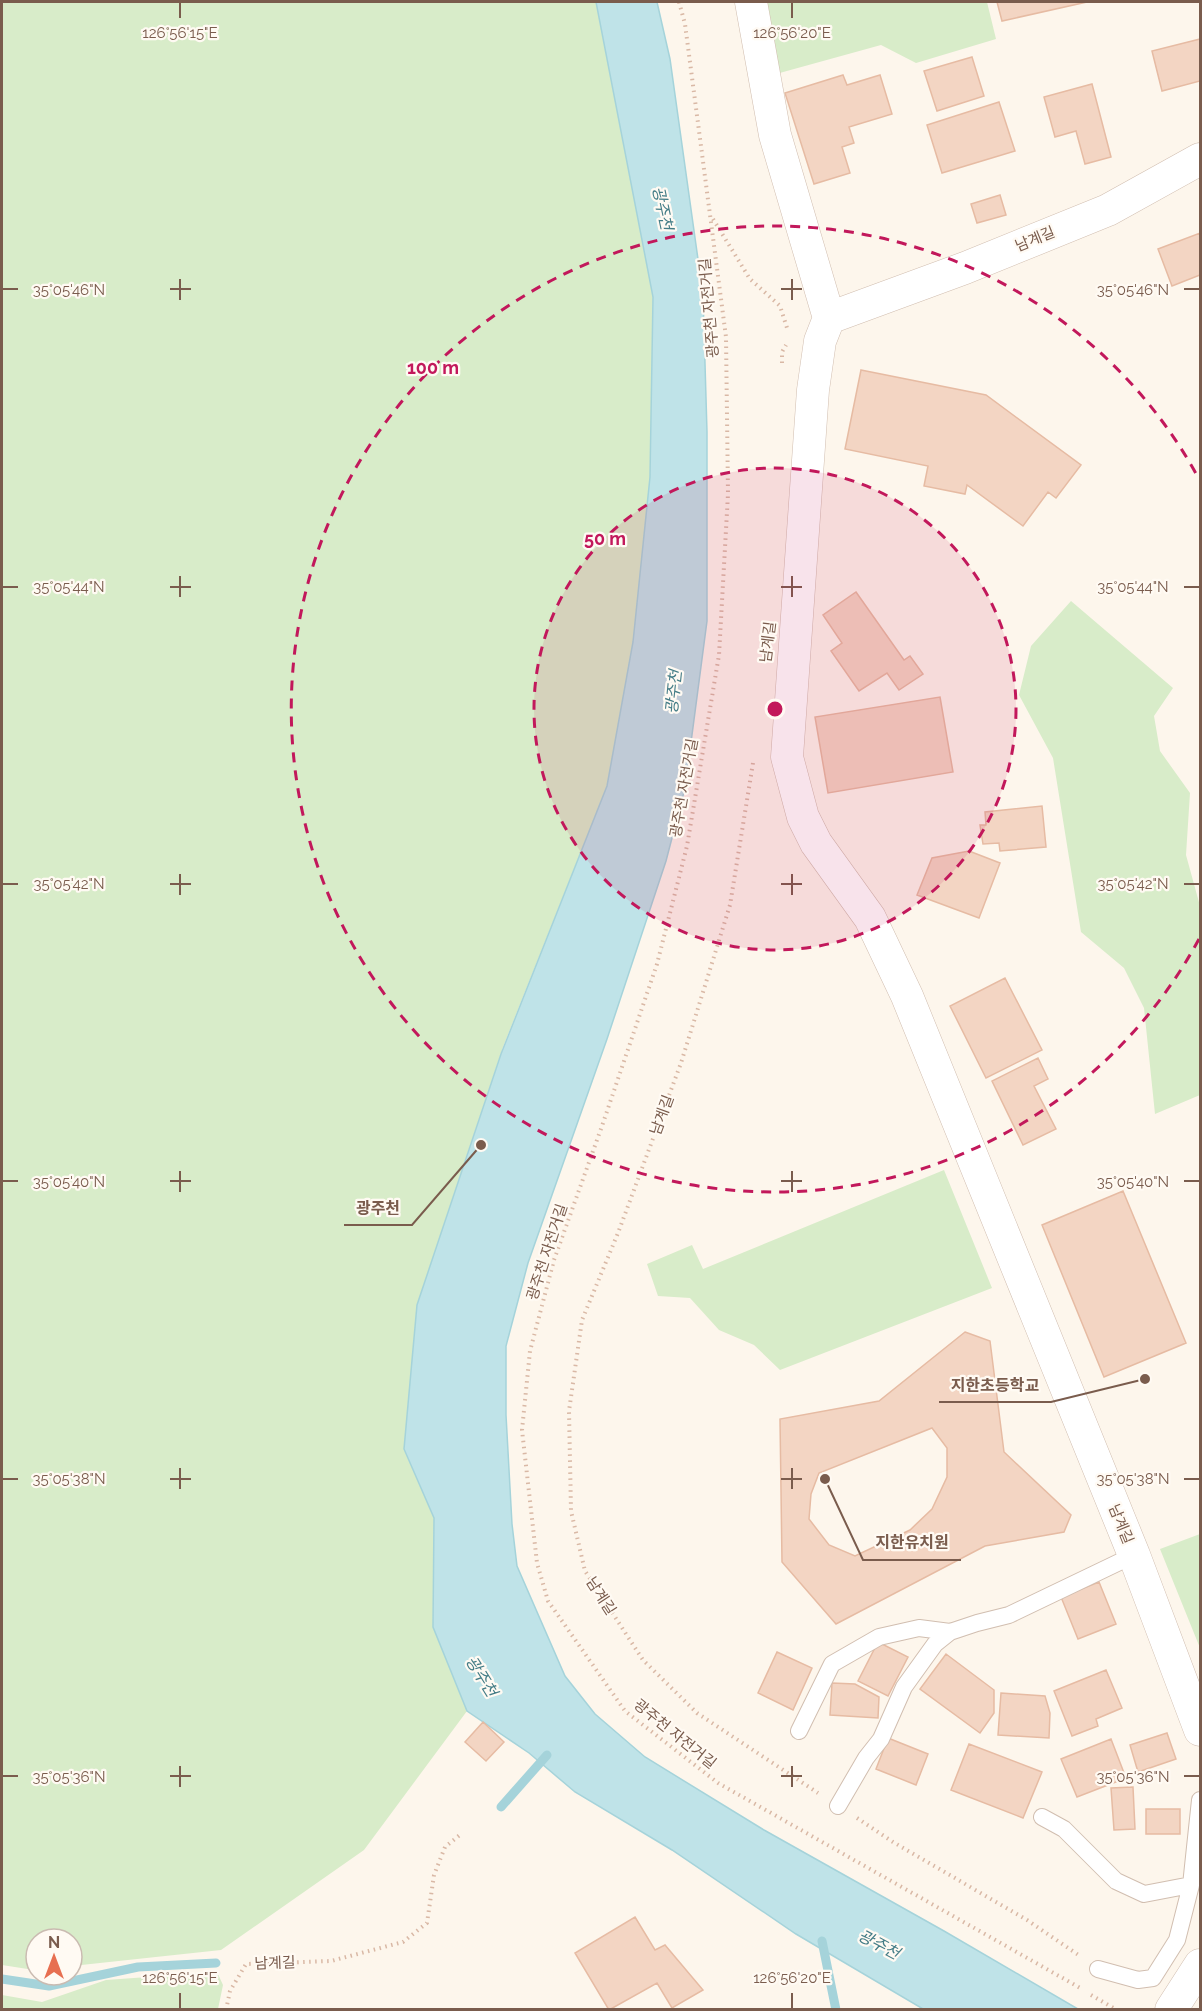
<svg xmlns="http://www.w3.org/2000/svg" width="1202" height="2011" font-family="Raleway,'Noto Sans KR',sans-serif">
	<style>
		.green { fill: #d8ecc9 }
		.water { fill: #bfe3e8; stroke: #a5d3da; stroke-width: 1.5 }
		.lines { fill: none; stroke-linecap: round; stroke-linejoin: round }
		.stream { stroke: #a5d3da; stroke-width: 9 }
		.building { fill: #f3d5c3; stroke: #e6bba3; stroke-width: 1.5; fill-rule: evenodd }
		.service-casing { stroke: #d1beb0; stroke-width: 18 }
		.minor-casing { stroke: #d1beb0; stroke-width: 33 }
		.path { stroke: #d9b8a5; stroke-width: 4; stroke-dasharray: 1.5 4.5; stroke-linecap: butt }
		.service { stroke: #fff; stroke-width: 16 }
		.minor { stroke: #fff; stroke-width: 32 }
		.ticks { fill: none; stroke: #7a5c4d; stroke-width: 2 }
		.ring { fill: none; stroke: #c2185b; stroke-width: 3; stroke-dasharray: 10 8 }
		.labels { text-anchor: middle; stroke-width: 4.5; stroke-linejoin: round; paint-order: stroke }
		.street-label { font-size: 15px; fill: #7a5c4d; stroke: #fffaf3 }
		.water-label { font-size: 16px; font-style: italic; fill: #437c86; stroke: #fffaf3 }
		.ticks-label { font-size: 15px; text-anchor: middle; fill: #7a5c4d; stroke: #fffaf3; stroke-width: 4.5; stroke-linejoin: round; paint-order: stroke }
		.centre { fill: #c2185b; stroke: #fffaf3; stroke-width: 3 }
		.ring-label { font-size: 18px; text-anchor: middle; font-weight: bold; fill: #c2185b; stroke: #fffaf3; stroke-width: 4.5; stroke-linejoin: round; paint-order: stroke }
		.leader { fill: none; stroke: #7a5c4d; stroke-width: 2 }
		.callout-dot { fill: #7a5c4d; stroke: #fffaf3; stroke-width: 2 }
		.callout-label { font-size: 16px; text-anchor: middle; font-weight: bold; fill: #7a5c4d; stroke: #fffaf3; stroke-width: 4.5; stroke-linejoin: round; paint-order: stroke }
	</style>
	<rect width="100%" height="100%" fill="#fdf6ec"/>
	<path class="green" d="M2,2H596L653,297L650,477L633,642L607,786L503,1047L417,1305L404,1449L434,1518L433,1627L467,1711L364,1850L221,1950L72,1966V1939H36V1970H34L2,1965Z
		M765,2H987L996,39L916,63L881,45L776,74Z
		M1071,601L1173,688L1154,716L1160,751L1190,793L1186,855L1200,906V1095L1155,1114L1144,1008L1124,968L1081,932L1053,758L1019,695L1031,646Z
		M944,1170L992,1288L780,1370L754,1345L719,1330L690,1298L658,1296L647,1264L692,1245L703,1269Z
		M1200,1534V1648L1160,1549Z
		M217,1972L223,1985L218,2009H2V1995L42,2002L106,1980Z"/>
	<path class="water" d="M596,2H657L670,59L703,295L707,432V621L685,788L666,861L607,1039L528,1263L506,1346V1415L512,1524L517,1566L565,1676L595,1714L645,1757L764,1830L944,1931L1078,2009H923L796,1934L672,1850L575,1792L529,1753L467,1711L433,1627L434,1518L404,1449L417,1305L501,1054L607,786L633,642L650,477L653,297Z"/>
	<g class="lines">
		<path class="stream" d="M501,1807L547,1755
			M822,1941L836,2010
			M2,1979L49,1986L138,1967L216,1963"/>
	</g>
	<path class="building" d="M997,2H1087L1002,21Z
		M1200,39V81L1162,91L1152,51Z
		M972,57L984,96L937,111L924,71Z
		M843,75L847,85L880,75L892,114L849,127L854,143L842,147L850,173L814,184L785,93Z
		M1092,84L1111,157L1085,164L1076,131L1055,137L1044,97Z
		M999,102L1015,151L942,173L927,125Z
		M1000,195L1006,215L977,223L971,204Z
		M1200,233V275L1172,286L1158,249Z
		M861,370L986,395L1081,465L1056,498L1048,492L1023,526L967,485L965,494L924,486L928,466L845,449Z
		M856,592L904,660L910,656L923,674L899,690L887,673L859,691L831,651L842,643L823,615Z
		M940,697L953,772L828,793L815,717Z
		M1042,806L1046,847L1000,851L999,843L983,844L980,825H986L985,812Z
		M969,851L1000,863L979,918L917,895L932,858Z
		M1005,978L1042,1050L986,1078L950,1006Z
		M1038,1058L1048,1079L1034,1086L1056,1129L1023,1145L992,1081Z
		M1123,1191L1186,1343L1104,1377L1042,1225Z
		M965,1332L990,1341L1004,1452L1071,1515L1064,1532L985,1546L836,1624L782,1562L780,1419L879,1401ZM932,1428L947,1448V1477L932,1509L910,1530L855,1556L829,1545L809,1519L811,1494L819,1473Z
		M1099,1582L1116,1624L1078,1639L1061,1597Z
		M878,1642L908,1657L888,1696L858,1681Z
		M777,1652L812,1668L793,1710L758,1693Z
		M946,1654L994,1690V1713L980,1733L920,1689Z
		M1106,1670L1122,1708L1096,1719L1098,1726L1072,1736L1054,1691Z
		M832,1683L855,1684L879,1697L878,1718L830,1715Z
		M1001,1693L1045,1696L1050,1713L1049,1738L998,1735Z
		M483,1722L504,1742L486,1761L465,1742Z
		M1167,1733L1176,1759L1138,1772L1130,1745Z
		M888,1738L928,1754L916,1785L876,1769Z
		M1111,1739L1126,1778L1077,1797L1061,1759Z
		M969,1744L1042,1772L1023,1818L951,1790Z
		M1133,1787L1135,1829L1114,1830L1111,1788Z
		M1146,1809H1180V1834H1146Z
		M635,1917L655,1950L665,1945L703,1990L672,2008L657,1983L609,2010L575,1953Z"/>
	<g class="lines">
		<defs>
			<path id="service" d="M799,1731L832,1664L879,1637L919,1628L950,1632
				M838,1806L866,1758L881,1739L904,1687L935,1644L950,1632L977,1623L1009,1615L1134,1555
				M1042,1817L1064,1829L1116,1881L1144,1894L1191,1885
				M1098,1969L1138,1980L1153,1978L1177,1940L1191,1885L1200,1800"/>
			<path id="minor" d="M751,2L775,135L829,318L820,341L813,390L787,757L803,817L816,843L870,918L907,996L1134,1555L1200,1730
				M829,318L965,268L1108,210L1200,159
				M1171,2010L1200,1965"/>
		</defs>
		<use href="#service" class="service-casing"/>
		<use href="#minor" class="minor-casing"/>
		<path class="path" d="M679,2L685,24L726,337L728,494L719,655L687,846L657,964L602,1126L554,1260L530,1351L522,1430L537,1563L548,1601L625,1711L718,1783L1082,1989
			M713,219L750,279L780,306L788,331
			M782,363V352L786,345
			M753,763L730,905L681,1063L618,1233L582,1320L569,1411L571,1511L585,1571L643,1660L697,1713L818,1793
			M857,1818L893,1842L1027,1920L1080,1956
			M1091,1995L1117,2010
			M226,2010L230,1991L246,1964L331,1961L403,1942L427,1923L434,1875L445,1847L461,1834"/>
		<use href="#service" class="service"/>
		<use href="#minor" class="minor"/>
	</g>
	<path class="ticks" d="M180,3V18M792,3V18M180,279V300M792,279V300M3,289H18M170,289H191M781,289H802M1184,289H1199M180,576V597M792,576V597M3,587H18M170,587H191M781,587H802M1184,587H1199M180,874V895M792,874V895M3,884H18M170,884H191M781,884H802M1184,884H1199M180,1171V1192M792,1171V1192M3,1181H18M170,1181H191M781,1181H802M1184,1181H1199M180,1468V1489M792,1468V1489M3,1479H18M170,1479H191M781,1479H802M1184,1479H1199M180,1766V1787M792,1766V1787M3,1776H18M170,1776H191M781,1776H802M1184,1776H1199M180,1993V2008M792,1993V2008"/>
	<circle cx="775" cy="709" r="241" fill="#c2185b" fill-opacity=".12"/>
	<g class="ring">
		<circle cx="775" cy="709" r="241"/>
		<path d="M1199 939A483 483 0 1 1 1199 479"/>
	</g>
	<g class="labels">
		<g class="street-label">
			<text transform="translate(1035 239) rotate(-22)" y="5">남계길</text>
			<text transform="translate(709 308) rotate(-95)" y="5">광주천 자전거길</text>
			<text transform="translate(768 642) rotate(-83)" y="5">남계길</text>
			<text transform="translate(684 788) rotate(-80)" y="5">광주천 자전거길</text>
			<text transform="translate(662 1115) rotate(-70)" y="5">남계길</text>
			<text transform="translate(547 1252) rotate(-72)" y="5">광주천 자전거길</text>
			<text transform="translate(1121 1524) rotate(68)" y="5">남계길</text>
			<text transform="translate(601 1596) rotate(57)" y="5">남계길</text>
			<text transform="translate(675 1734) rotate(39)" y="5">광주천 자전거길</text>
			<text transform="translate(275 1963) rotate(-2)" y="5">남계길</text>
		</g>
		<g class="water-label">
			<text transform="translate(663 208) rotate(78)" y="6">광주천</text>
			<text transform="translate(673 692) rotate(-84)" y="6">광주천</text>
			<text transform="translate(482 1676) rotate(58)" y="6">광주천</text>
			<text transform="translate(879 1944) rotate(28)" y="6">광주천</text>
		</g>
	</g>
	<g class="ticks-label">
		<text x="180" y="38">126°56'15"E</text>
		<text x="792" y="38">126°56'20"E</text>
		<text x="69" y="295">35°05'46"N</text>
		<text x="1133" y="295">35°05'46"N</text>
		<text x="69" y="592">35°05'44"N</text>
		<text x="1133" y="592">35°05'44"N</text>
		<text x="69" y="889">35°05'42"N</text>
		<text x="1133" y="889">35°05'42"N</text>
		<text x="69" y="1187">35°05'40"N</text>
		<text x="1133" y="1187">35°05'40"N</text>
		<text x="69" y="1484">35°05'38"N</text>
		<text x="1133" y="1484">35°05'38"N</text>
		<text x="69" y="1782">35°05'36"N</text>
		<text x="1133" y="1782">35°05'36"N</text>
		<text x="180" y="1983">126°56'15"E</text>
		<text x="792" y="1983">126°56'20"E</text>
	</g>
	<circle cx="775" cy="709" r="9" class="centre"/>
	<g class="ring-label">
		<text x="433" y="374">100 m</text>
		<text x="605" y="545">50 m</text>
	</g>
	<path class="leader" d="M481 1145L412 1225H344M1145 1379L1051 1402H939M825 1479L863 1560H961"/>
	<g class="callout-dot">
		<circle cx="481" cy="1145" r="6"/>
		<circle cx="1145" cy="1379" r="6"/>
		<circle cx="825" cy="1479" r="6"/>
	</g>
	<g class="callout-label">
		<text x="378" y="1214">광주천</text>
		<text x="995" y="1391">지한초등학교</text>
		<text x="912" y="1548">지한유치원</text>
	</g>
	<rect width="1202" height="2011" fill="none" stroke="#7a5c4d" stroke-width="6"/>
	<g transform="translate(54 1957)"><circle r="28" fill="#fffaf3" stroke="#cabbb1" stroke-width="1.5"/>
	<path d="M0-4.5L10 22L0 15L-10 22Z" fill="#e76f51"/>
	<text y="-9" font-size="16" font-weight="bold" text-anchor="middle" fill="#7a5c4d">N</text>
	</g>
</svg>
